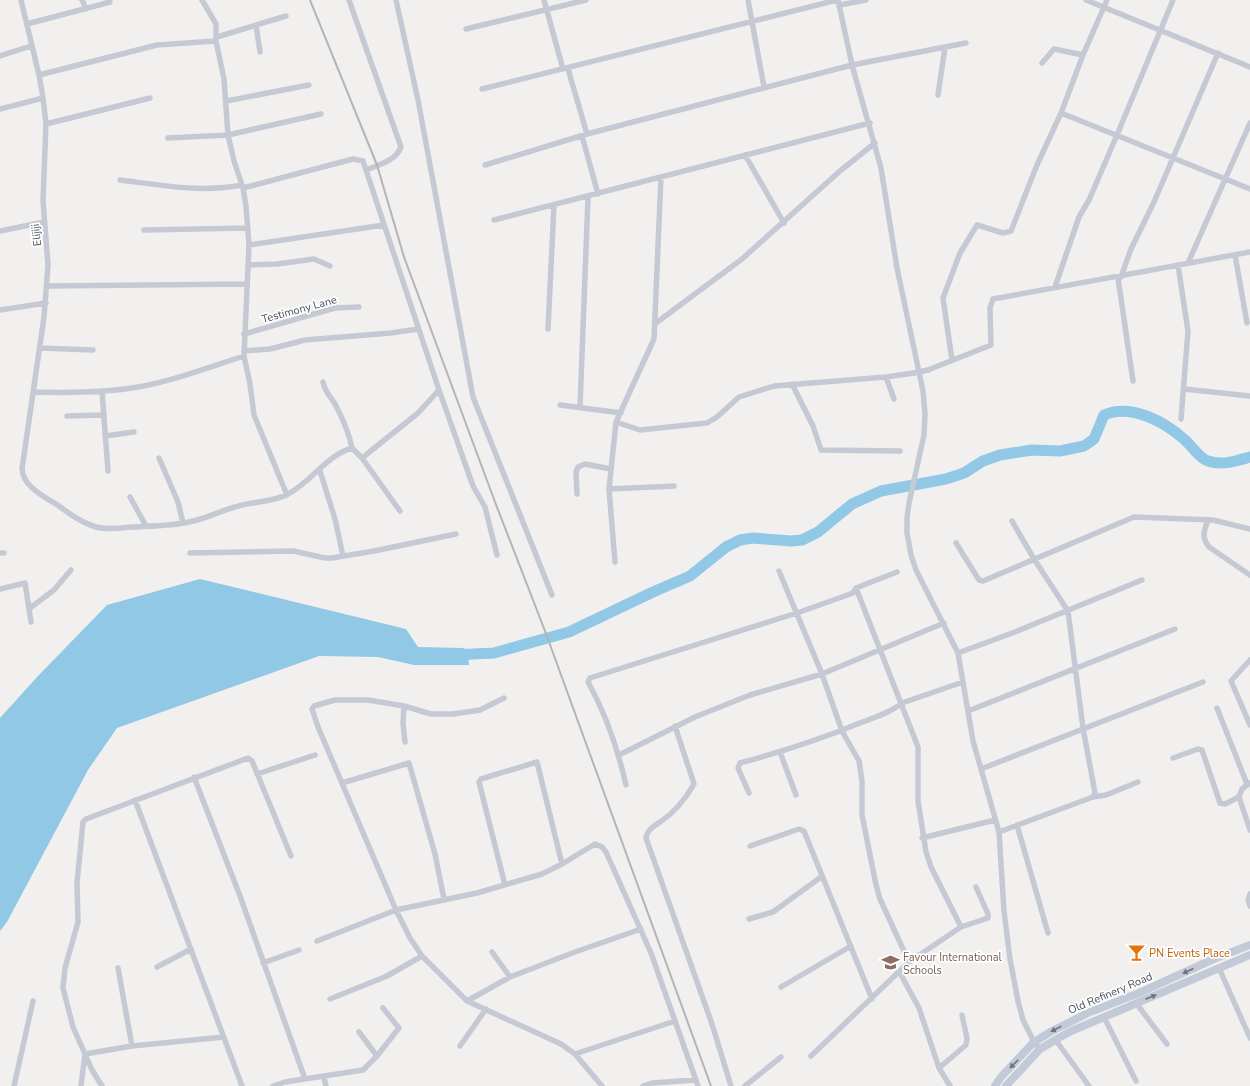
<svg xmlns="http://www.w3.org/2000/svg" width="1250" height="1086" font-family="'Nunito Sans',sans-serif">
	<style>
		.water { fill: #91c8e6 }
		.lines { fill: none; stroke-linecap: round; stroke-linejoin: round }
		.river { stroke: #91c8e6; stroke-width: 11 }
		.street { stroke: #c4c9d3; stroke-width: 5.5 }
		.secondary { stroke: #c3cad7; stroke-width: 8 }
		.rail { stroke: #b2b4b9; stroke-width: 2 }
		.street-bridge { stroke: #c4c9d3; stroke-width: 5.5 }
		.oneway { fill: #6d7580 }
		.labels { text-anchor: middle; stroke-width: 3.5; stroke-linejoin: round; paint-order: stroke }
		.street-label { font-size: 11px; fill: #48505b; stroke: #fff }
		.food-label { font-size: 11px; fill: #c56008; stroke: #fff; text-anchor: start }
		.education-label { font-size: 11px; fill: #785e54; stroke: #fff; text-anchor: start }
	</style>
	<rect width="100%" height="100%" fill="#f2f0ef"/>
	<path class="water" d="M200,579L406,629L418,647L464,648L468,655L469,665H414L378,657L319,656L117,728L88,770L7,922L0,931V718L37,677L107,605Z"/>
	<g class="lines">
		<path class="river" d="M453,655L494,653L569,632L653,592L690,576L726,547L740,540L753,538L791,541L802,540L818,532L852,504L881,491L946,479L964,473L983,461L1000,455L1032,450L1060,451L1084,446L1094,439L1104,415C1131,403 1165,422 1185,440C1192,446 1199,458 1208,461C1222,466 1236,461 1250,457"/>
		<path class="street" d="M21,0L39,75L43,98L46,124L43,200L48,265L44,317L22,469C23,487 45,497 59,506C70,514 82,523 96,527C107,530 120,528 132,527C151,526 171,526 189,522C205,519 220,511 235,507C253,501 272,503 288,494C311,482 327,455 352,448L362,458L400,511
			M82,0L86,9
			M202,0L216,24V41L224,79L228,135L234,161L243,188L246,206L249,245L244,356L250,384L254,415L287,495
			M349,0L401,147C396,161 378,165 366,170
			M396,0L418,100L473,397L552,595
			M544,0L563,69
			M748,0L764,87
			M838,0L852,65L881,168L897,268L923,391L925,414L924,435L909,503L907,518V533L911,555L916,570L958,653L973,741L999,832L1004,911L1010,959L1018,1001L1023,1020L1034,1042L1040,1049
			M1086,0L1250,67
			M840,5L866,0
			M27,24L110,2
			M256,25L260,52
			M466,29L586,0
			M217,37L286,16
			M0,56L31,46
			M1042,63L1054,49L1083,55
			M568,69L587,134
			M39,75L157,45L216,41
			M482,89L837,0
			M938,95L945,47
			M226,101L309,85
			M0,109L43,98
			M1061,113L1250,189
			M46,124L150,98
			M582,136L598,194
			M168,138L228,135L321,114
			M745,155L784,223
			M485,165L587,134L852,65L966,43
			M120,180C160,185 202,193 242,185
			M243,188L353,159L363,161L439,390L473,486L485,507L497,555
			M494,220L870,123
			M144,230L248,228
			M0,231L44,222
			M249,245L384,225
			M1235,255L1247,323
			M1188,263L1250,123
			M248,265L277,264L314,259L330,266
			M1178,265L1188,331L1181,419
			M1121,277L1131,249L1154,202L1218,53
			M1118,278L1133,381
			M48,286L246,284
			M1055,287L1079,217L1089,200L1117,135L1173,0
			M0,310L46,303
			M656,323L742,259L840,171L875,143
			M548,329L554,205
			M244,334L335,308L359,307
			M40,348L93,350
			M244,351L270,349L305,340L391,333L418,329
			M952,360L943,298L960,253L977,225L1003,233L1011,231L1037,165L1061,113L1083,55L1107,0
			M928,370L991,345L990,308L993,299L1250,252
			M886,377L894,399
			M323,382C325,392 330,396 335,404C342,417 349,433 352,448
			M792,384L813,426L821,450L900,451
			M1184,389L1250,396
			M102,391L108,471
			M34,392C69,393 104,393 138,387C174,381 209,367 244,356
			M560,405L621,413
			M580,407L588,197
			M67,416L104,415
			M616,422L640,430L707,423L717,417L739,397L774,386L886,377L914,373
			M105,436L134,432
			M159,458L178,502L183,523
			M362,458L418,413L439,390
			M320,471L335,519L343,556
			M609,489L674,486
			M577,494L576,472L578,467L585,464L611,469
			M130,497L146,526
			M1208,520C1204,531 1201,537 1209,547L1250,575
			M956,543L979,580L983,581L1134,517L1213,520L1250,529
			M0,553H4
			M190,553L293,551L325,558H332L374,551L456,534
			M615,562L609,489L616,422L654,339L661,177
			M779,571L822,674L842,731L859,761L862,781V815L876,885L880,899L909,962
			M856,588L918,747V801L926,852L931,867L961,927
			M0,589L25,583L31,622
			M30,608L54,590L71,570
			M958,653L1015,632L1142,580
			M1250,660L1231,681L1250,725
			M504,698L480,710L453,714H431L404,706L368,700H335L314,706L312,709L318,727L396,910L410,938L422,956L467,1001L561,1044L575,1054L602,1086
			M404,706L403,723L405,742
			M1217,708L1247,784
			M968,711L1175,629
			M675,726L694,784C685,800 675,812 660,822C654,826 647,830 646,838L712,1024L731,1086
			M780,752L796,795
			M619,755L695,717L750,695L822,674L944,623
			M1173,758L1198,749L1202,750L1220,803L1225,804L1239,797
			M981,769L1203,682
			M257,774L315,755
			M194,777L240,896L305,1079
			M342,783L409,763L435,854L444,899
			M1250,783L1242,789L1239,797L1250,830
			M626,785C618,750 606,714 588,682L590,678L797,613L853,593L856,588L897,572
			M749,793L738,768L740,763C781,752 821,739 860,723C875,717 890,713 902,703L963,682
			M1093,797L1106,795L1138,782
			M135,800L242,1086
			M1017,825L1048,933
			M999,832L1093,797L1095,793L1083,728L1068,611L1034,559L1012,521
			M922,838L995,820
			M750,846L799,829L804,831L872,999
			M505,885L479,782L481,779L537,762L562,864
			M1250,894L1248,900L1250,906
			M749,919L773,912L821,877
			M317,941L396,910L477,893L542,874L562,864L595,844L602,847L606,852L651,953L698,1086
			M492,952L510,977
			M263,963L299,950
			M157,967L191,949
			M118,968L132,1046
			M1219,968L1250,1038
			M900,973L919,1008L939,1068L950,1086
			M781,987L851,946
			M330,999L387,976L422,956
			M467,1001L510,977L575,952L641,929
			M1136,1003L1167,1044
			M1104,1017L1136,1081
			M359,1032L377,1056
			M1055,1039L1089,1086
			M460,1046L486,1009
			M85,1054L132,1046L224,1037
			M575,1054L675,1021
			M811,1056L909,962L961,927L988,918V914L976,887
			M939,1068L966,1045L967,1038L962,1015
			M324,1077L326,1086
			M14,1086L33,1001
			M81,1086L85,1054
			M102,1086L92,1070L73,1027L63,988L65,968L78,922L77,883L83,822L86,819L248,758L252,761L291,856
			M273,1086L285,1082L363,1070L377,1056L399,1028L383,1008
			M643,1086L652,1083L696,1080
			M745,1086L781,1057"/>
		<path class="secondary" d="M995,1086L1001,1077L1034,1042L1052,1031L1090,1012L1139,993L1216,958L1250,945
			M1006,1086L1040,1049L1069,1032L1250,955"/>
		<path class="rail" d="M310,0L377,165L404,257L495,502L545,631L711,1086"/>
		<path class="street-bridge" d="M914,373L928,370"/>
	</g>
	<defs><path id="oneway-solid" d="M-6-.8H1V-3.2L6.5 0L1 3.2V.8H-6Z"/></defs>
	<g class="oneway">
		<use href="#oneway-solid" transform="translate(1188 971) rotate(155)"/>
		<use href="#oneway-solid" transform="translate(1151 997) rotate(-23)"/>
		<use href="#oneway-solid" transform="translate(1056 1029) rotate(152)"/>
		<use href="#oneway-solid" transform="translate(1014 1064) rotate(135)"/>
	</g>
	<defs>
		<symbol id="bar-bare" viewBox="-9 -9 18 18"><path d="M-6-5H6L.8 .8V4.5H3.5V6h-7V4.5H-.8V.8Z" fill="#e8710a" stroke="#fff" stroke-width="2.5" paint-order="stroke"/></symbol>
		<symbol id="school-bare" viewBox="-9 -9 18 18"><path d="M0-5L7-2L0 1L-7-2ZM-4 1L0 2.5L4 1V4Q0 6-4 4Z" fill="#8d6e63" stroke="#fff" stroke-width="2.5" paint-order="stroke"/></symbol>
	</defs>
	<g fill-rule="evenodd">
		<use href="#bar-bare" x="1124" y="940" width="25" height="25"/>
		<use href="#school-bare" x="878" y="950" width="25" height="25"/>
	</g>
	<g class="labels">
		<g class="street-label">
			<text transform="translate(36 235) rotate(-97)" y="4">Elijiji</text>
			<text transform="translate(299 309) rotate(-15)" y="4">Testimony Lane</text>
			<text transform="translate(1110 993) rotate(-23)" y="4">Old Refinery Road</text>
		</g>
		<g class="food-label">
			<text x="1149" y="957">PN Events Place</text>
		</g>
		<g class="education-label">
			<text x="903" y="961">Favour International<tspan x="903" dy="13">Schools</tspan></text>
		</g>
	</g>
</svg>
